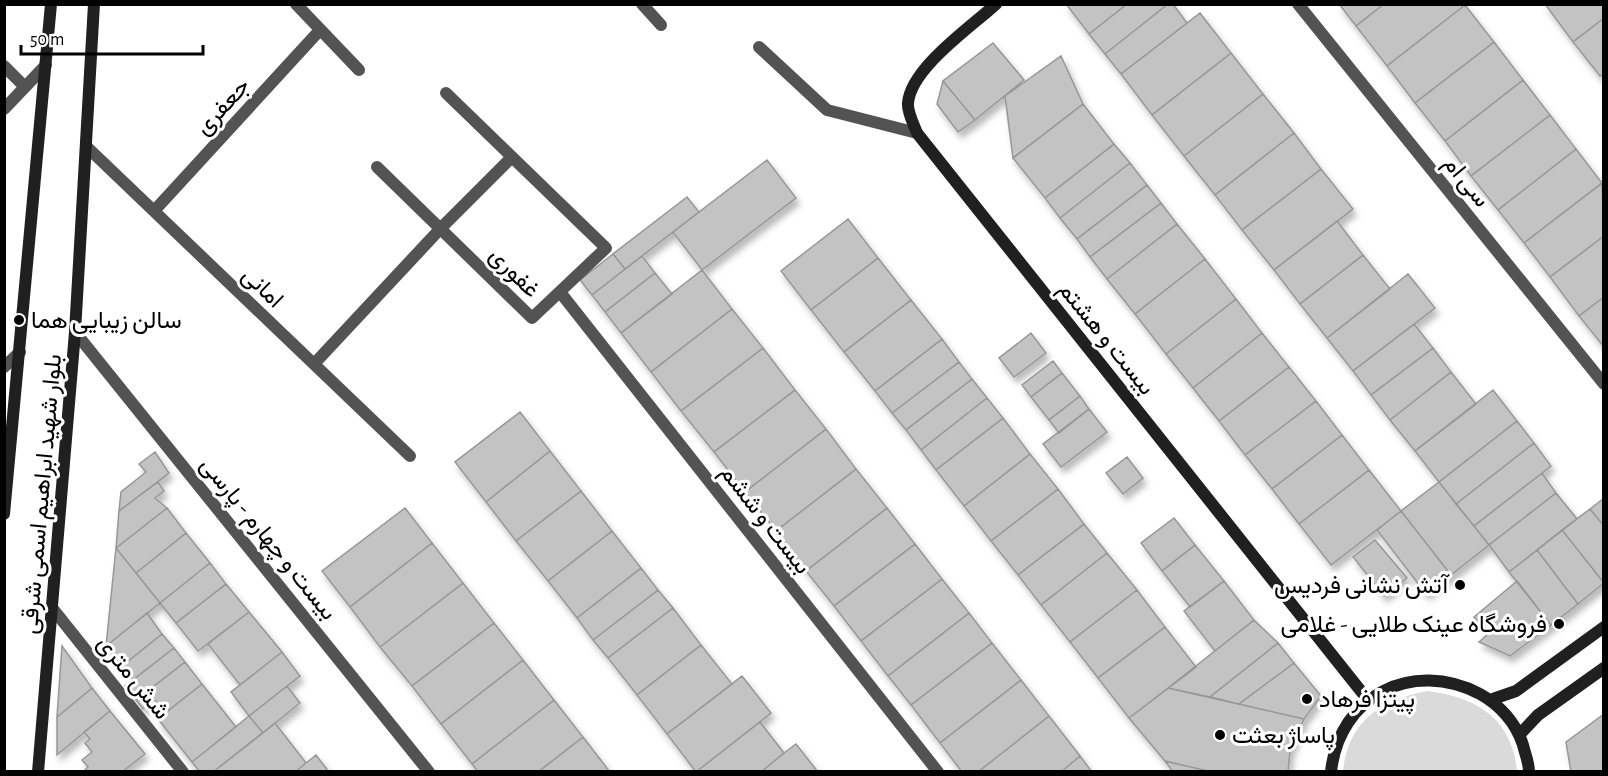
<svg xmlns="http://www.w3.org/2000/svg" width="1608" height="776" font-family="'Alegreya Sans',Vazirmatn,sans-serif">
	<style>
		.green { fill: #dadada }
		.building { fill: #c3c3c3; stroke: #979797; stroke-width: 1.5; filter: url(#shadow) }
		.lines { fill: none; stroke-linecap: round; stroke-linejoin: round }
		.minor { stroke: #535353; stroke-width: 12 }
		.secondary { stroke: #202020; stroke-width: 12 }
		.poi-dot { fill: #000; stroke: #fff; stroke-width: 2 }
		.labels { text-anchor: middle; stroke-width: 6; stroke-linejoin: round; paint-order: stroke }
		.street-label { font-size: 24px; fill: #000; stroke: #fff }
		.poi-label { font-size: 24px; fill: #000; stroke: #fff; text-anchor: start }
	</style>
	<defs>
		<filter id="shadow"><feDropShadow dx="3.5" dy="6" stdDeviation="3" flood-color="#0004"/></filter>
	</defs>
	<rect width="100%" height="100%" fill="#fff"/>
	<path class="green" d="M1427,691C1476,697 1512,718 1517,771H1343C1348,721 1381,700 1427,691Z"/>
	<path class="building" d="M1066,4H1127L1089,34Z
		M1127,4H1168L1105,54L1089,34Z
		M1168,4H1173L1187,23L1121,74L1105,54Z
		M1339,4H1384L1356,26Z
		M1384,4H1465V5L1387,66L1356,26Z
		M1545,4H1604V18L1573,42Z
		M1465,5L1494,42L1415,103L1387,66Z
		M1200,13L1231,53L1152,115L1121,74Z
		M1604,18V74L1600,76L1573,42Z
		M1494,42L1523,80L1445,141L1415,103Z
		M993,43L1024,80L975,120L943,81Z
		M1231,53L1263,94L1184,156L1152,115Z
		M1061,56L1083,104L1013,158L1005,96Z
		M1523,80L1550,115L1471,176L1445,141Z
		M943,81L975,120L958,132L937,104Z
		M1263,94L1294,133L1215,195L1184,156Z
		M1083,104L1114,144L1045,198L1013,158Z
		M1550,115L1576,149L1498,210L1471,176Z
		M1294,133L1321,169L1242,230L1215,195Z
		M1114,144L1130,163L1060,218L1045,198Z
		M1576,149L1602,183L1524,243L1498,210Z
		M767,160L796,198L702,270L673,232Z
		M1130,163L1147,185L1077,239L1060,218Z
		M1321,169L1353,209L1274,270L1242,230Z
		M1602,183L1604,236L1550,277L1524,243Z
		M1147,185L1161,203L1090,257L1077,239Z
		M687,197L699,212L625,269L613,254Z
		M1161,203L1177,224L1107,279L1090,257Z
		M848,219L878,258L811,310L781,271Z
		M1337,221L1363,255L1300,304L1274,270Z
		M1177,224L1205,259L1135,314L1107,279Z
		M1604,236V297L1579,316L1550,277Z
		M613,254L625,269L592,295L580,280Z
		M1363,255L1390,289L1327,338L1300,304Z
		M642,256L655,273L605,312L592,295Z
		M878,258L911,300L844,352L811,310Z
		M1205,259L1236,299L1166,354L1135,314Z
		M702,270L732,309L651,372L621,333Z
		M655,273L672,294L621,333L605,312Z
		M1408,274L1435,308L1353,371L1327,338Z
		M1604,297V347L1579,316Z
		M1236,299L1262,333L1193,388L1166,354Z
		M911,300L942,339L875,391L844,352Z
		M732,309L763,348L681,411L651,372Z
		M1414,324L1433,348L1371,395L1353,371Z
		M1031,333L1046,353L1014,377L999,358Z
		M1262,333L1289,367L1219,421L1193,388Z
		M942,339L959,362L892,413L875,391Z
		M763,348L795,390L714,452L681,411Z
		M1433,348L1451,372L1390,420L1371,395Z
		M1053,361L1062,373L1031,397L1022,385Z
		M959,362L972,379L906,430L892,413Z
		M1289,367L1316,401L1245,455L1219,421Z
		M1451,372L1476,404L1415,451L1390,420Z
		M1062,373L1080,396L1049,420L1031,397Z
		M972,379L987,398L921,450L906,430Z
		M795,390L826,429L745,492L714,452Z
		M1493,390L1517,421L1439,482L1415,451Z
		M1080,396L1089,409L1059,433L1049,420Z
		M987,398L1003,418L936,470L921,450Z
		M1316,401L1342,435L1272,489L1245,455Z
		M1089,409L1107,432L1061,467L1043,444Z
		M520,412L550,451L486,502L455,462Z
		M1003,418L1030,454L964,506L936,470Z
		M1517,421L1534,443L1456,504L1439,482Z
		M826,429L856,469L776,531L745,492Z
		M1342,435L1369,470L1299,524L1272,489Z
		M1534,443L1551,466L1474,526L1456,504Z
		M550,451L581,491L516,541L486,502Z
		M155,452L169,473L119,511L121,492L146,472L139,464Z
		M1030,454L1058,489L991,541L964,506Z
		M1127,457L1143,478L1123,494L1106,473Z
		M856,469L887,508L806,571L776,531Z
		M1369,470L1401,511L1331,565L1299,524Z
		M1542,473L1556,493L1489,545L1474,526Z
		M158,482L164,491L155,498L167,508L116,548L119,511Z
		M1439,482L1489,545L1451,575L1401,511Z
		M1058,489L1084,524L1018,575L991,541Z
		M581,491L612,531L548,581L516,541Z
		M1556,493L1577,519L1509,572L1489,545Z
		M1604,498V526L1590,509Z
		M167,508L186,533L136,573L116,548Z
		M405,508L432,543L350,607L322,571Z
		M887,508L915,544L834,606L806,571Z
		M1590,509L1604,526V583L1562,530Z
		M1401,511L1451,575L1426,594L1377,530Z
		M1174,518L1195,545L1162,571L1141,543Z
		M1084,524L1107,553L1041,605L1018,575Z
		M1562,530L1604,583L1578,604L1537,550Z
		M612,531L641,568L577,618L548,581Z
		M186,533L210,563L160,603L136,573Z
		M1375,540L1407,578L1384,596L1353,557Z
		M432,543L463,583L380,647L350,607Z
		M915,544L942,579L861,641L834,606Z
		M1195,545L1224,581L1190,607L1162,571Z
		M116,548L160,603L106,646Z
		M1537,550L1578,604L1551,625L1509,572Z
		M1107,553L1137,590L1070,642L1041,605Z
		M210,563L226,584L176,623L160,603Z
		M641,568L658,590L593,640L577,618Z
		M942,579L969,613L888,676L861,641Z
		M1224,581L1254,620L1215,651L1184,611Z
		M1517,581L1551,625L1510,656L1479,642L1489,633L1474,617Z
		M463,583L494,623L412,686L380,647Z
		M226,584L249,612L198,651L176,623Z
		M658,590L673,608L608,658L593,640Z
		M1137,590L1165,627L1098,678L1070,642Z
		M673,608L701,645L637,695L608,658Z
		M249,612L282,652L240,685L208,644Z
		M147,613L162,634L122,666L106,646Z
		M969,613L992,643L911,705L888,676Z
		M1254,620L1278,643L1210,697L1168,688Z
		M494,623L523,660L441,724L412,686Z
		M1165,627L1196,667L1129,718L1098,678Z
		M162,634L174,648L133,680L122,666Z
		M992,643L1021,680L940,743L911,705Z
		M1278,643L1294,663L1239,704L1210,697Z
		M701,645L732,684L667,734L637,695Z
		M62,646L92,688L57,717Z
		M174,648L185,662L136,700L125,686Z
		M282,652L300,676L249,716L231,692Z
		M523,660L554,700L472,764L441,724Z
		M185,662L202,684L165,713L155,700L143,709L136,700Z
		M1294,663L1321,696L1304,719L1239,704Z
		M742,676L771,713L696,772L667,734Z
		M1021,680L1049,716L978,772H962L940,743Z
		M202,684L236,727L192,762L158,719Z
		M287,686L300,703L263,733L249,716Z
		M92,688L110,711L57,755V717Z
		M1168,688L1304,719L1290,751L1288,772H1212L1165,761L1129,718Z
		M554,700L583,737L538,772H478L472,764Z
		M110,711L145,754L122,772H83L88,767L82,760L92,752L85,743L90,739L84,732Z
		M1604,714V772H1571L1566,742Z
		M249,716L263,733L213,772H200L192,762Z
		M1049,716L1080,756L1061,772H978Z
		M760,722L784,753L761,772H696Z
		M275,723L306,763L295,772H213Z
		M583,737L610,772H538Z
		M796,744L818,772H761L784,753Z
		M316,755L329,772H295L306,763Z
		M1080,756L1092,772H1061Z
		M1165,761L1212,772H1173Z"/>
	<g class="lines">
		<path class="minor" d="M296,4L359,70
			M642,4L661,25
			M1298,4L1604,384
			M759,47L827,110L917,133
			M4,66L25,87
			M4,109L46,65
			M88,148L410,456
			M377,167L532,318L606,248L446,93
			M154,211L320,30
			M560,292L938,772
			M75,332L429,772
			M314,364L441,228L512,157
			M4,367L20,352
			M53,609L183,772"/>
		<path class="secondary" d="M996,4C971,27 911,68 908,103C907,112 914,125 917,133L1368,700
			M4,514L51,4
			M1490,700L1516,691L1604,627
			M1520,734L1538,715L1604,668
			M38,772L75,332L94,4
			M1331,772C1339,695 1413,659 1480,694C1500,705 1516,723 1523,745C1525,754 1529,762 1529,772"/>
	</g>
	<g class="poi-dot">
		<circle cx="19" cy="320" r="6"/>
		<circle cx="1460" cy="585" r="6"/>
		<circle cx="1559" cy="624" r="6"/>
		<circle cx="1307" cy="699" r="6"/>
		<circle cx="1220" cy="735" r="6"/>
	</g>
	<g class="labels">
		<g class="street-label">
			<text transform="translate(222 106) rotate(-47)" y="8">جعفری</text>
			<text transform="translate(1467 181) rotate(51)" y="8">سی ام</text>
			<text transform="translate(515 272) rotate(45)" y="8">غفوری</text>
			<text transform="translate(263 287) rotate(44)" y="8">امانی</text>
			<text transform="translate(1107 338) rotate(51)" y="8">بیست و هشتم</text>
			<text transform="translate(41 494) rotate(-85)" y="8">بلوار شهید ابراهیم اسمی شرقی</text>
			<text transform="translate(766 519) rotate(52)" y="8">بیست و ششم</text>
			<text transform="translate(269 538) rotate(51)" y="8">بیست و چهارم - پارسی</text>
			<text transform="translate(134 677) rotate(51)" y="8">شش متری</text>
		</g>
		<g class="poi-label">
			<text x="31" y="328">سالن زیبایی هما</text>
			<text x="1448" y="593" text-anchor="end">آتش نشانی فردیس</text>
			<text x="1547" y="632" text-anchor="end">فروشگاه عینک طلایی - غلامی</text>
			<text x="1319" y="707">پیتزا فرهاد</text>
			<text x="1232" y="743">پاساژ بعثت</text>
		</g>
	</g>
	<rect width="1608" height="776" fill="none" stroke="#000000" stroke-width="12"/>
	<path d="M21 45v9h182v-9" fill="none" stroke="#000000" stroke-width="3"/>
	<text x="30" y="45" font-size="18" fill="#000000" stroke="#ffffff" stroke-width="4.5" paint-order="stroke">50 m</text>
</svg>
